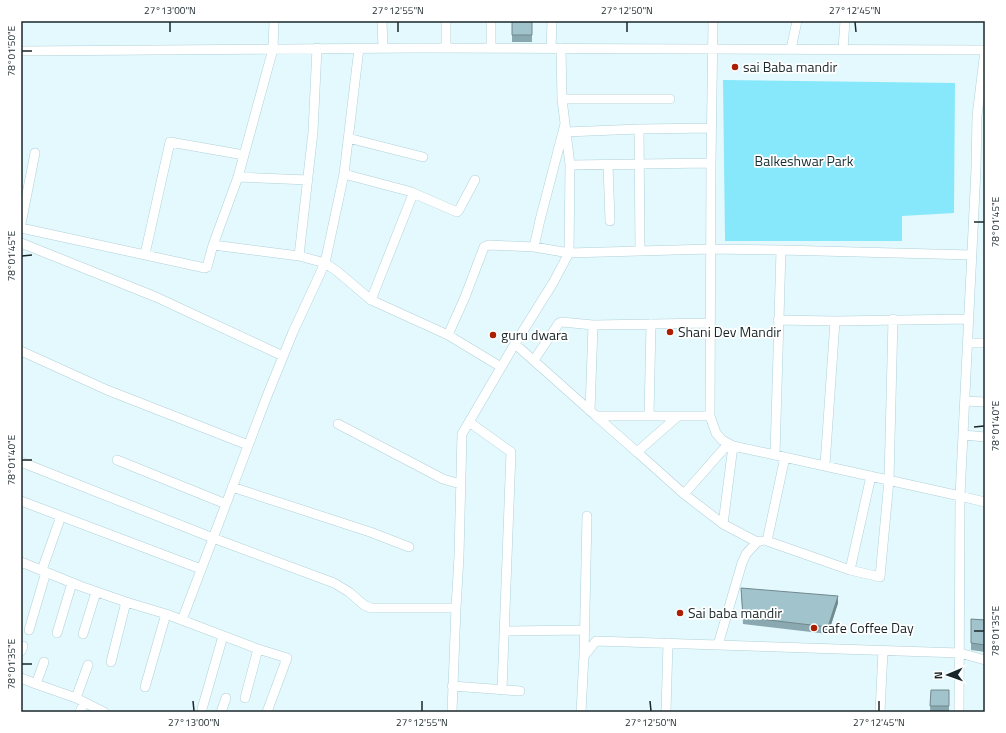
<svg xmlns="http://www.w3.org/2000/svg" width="1006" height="733" font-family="'Titillium Web',sans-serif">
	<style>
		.green { fill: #87e8fc }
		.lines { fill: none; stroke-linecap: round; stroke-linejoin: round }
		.street-casing { stroke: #afd1d8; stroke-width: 10 }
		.street { stroke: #fff; stroke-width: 9 }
		.wall { fill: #8aa8af }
		.shaded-wall { fill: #71888e }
		.building { fill: #a1c3cb; stroke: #71888e }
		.ticks { fill: none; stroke: #1a272a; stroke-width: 1.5 }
		.poi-dot { fill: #ac1e01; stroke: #fff; stroke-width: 1.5 }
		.labels { text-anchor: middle; stroke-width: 3.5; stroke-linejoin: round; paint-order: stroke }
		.poi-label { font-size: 14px; fill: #1a272a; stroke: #fff; text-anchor: start }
		.park-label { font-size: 14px; fill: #162f34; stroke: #fff }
		.neatline { fill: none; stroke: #1a272a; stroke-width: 1.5 }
		.ticks-label { font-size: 10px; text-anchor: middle; fill: #1a272a }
	</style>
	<rect width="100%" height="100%" fill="#e4f9fe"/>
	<path class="green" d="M723,80L955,83L954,213L902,216V241H725Z"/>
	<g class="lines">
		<defs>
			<path id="street" d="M274,21L273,49L238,177L213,245L299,256
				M382,21L383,48
				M491,21V48
				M713,21L711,163L710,416L716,433L722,440L733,446L775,455L960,496L985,502
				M446,48V21
				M551,48L552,21
				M561,48L562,99L570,165L569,253L534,247L540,220L565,124
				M791,49L797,21
				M843,49L845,21
				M21,51L415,48L985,50
				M562,99H670
				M639,129L640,251
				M566,132L639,129L711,128
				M348,138L423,157
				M608,164L610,221
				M570,165L711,163
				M344,174L412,192L413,194L371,300L338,272L325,263L344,174L359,48
				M238,177L308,180
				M413,193L457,212L459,210L475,180
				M21,224L35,153
				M21,228L205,268L207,267L213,245
				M21,243L156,297L283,356
				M781,250L972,255
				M145,254L170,142L244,155
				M371,300L448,335L501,367
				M778,320L835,321L825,465
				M835,321L969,319
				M593,325L710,323
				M448,335L465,297L484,247L489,245L534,247
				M968,343H985
				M515,344L596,416H710
				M21,351L107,390L248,445
				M534,360L559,323L562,322L593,325L590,411
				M965,401L985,402
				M596,416L637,452L678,416
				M649,416L651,324
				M469,422L511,452L502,690
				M338,424L443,479L460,484
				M964,435L985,437
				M637,452L684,494L728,444
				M785,457L767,541L850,570
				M117,460L226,504
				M21,462L213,538L334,583L349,592L364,605L371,608H456
				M871,476L850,570L880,577L889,480L893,319
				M232,487L370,532L409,547
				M684,494L723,524L733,446
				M21,501L201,569
				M723,524L757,542L761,541
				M21,562L80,586L126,602L166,614L258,649L287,658L267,712
				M42,570L61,516
				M182,620L267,396L293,332L325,263L299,256L313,132L317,48
				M29,630L46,572
				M504,631L584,630
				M57,633L72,583
				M83,634L96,592
				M718,645L742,563L746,554L757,542
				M21,651L23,646
				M584,656L587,516
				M111,662L126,602
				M21,678L36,684L76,698L104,712
				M36,684L44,662
				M452,686L520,691
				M145,687L166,614
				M76,698L88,665
				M245,698L258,649
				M202,709L223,636
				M80,712L84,702
				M221,712L226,698
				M452,712L456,608L459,556L462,434L513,347L553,283L569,253L710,249L781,250L775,455
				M581,712L584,656L596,641L960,653L985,660
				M666,712L668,643
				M880,712L883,651
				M959,712L960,496L976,169L977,116L985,50"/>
		</defs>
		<use href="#street" class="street-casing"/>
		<use href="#street" class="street"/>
	</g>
	<path class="wall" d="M512,21H532V42H512Z
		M741,588L838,603L828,634L743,624Z
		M971,619L985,620V652L971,650Z
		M931,690H949V711H930Z"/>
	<path class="shaded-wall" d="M838,596V603L828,634V627Z"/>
	<path class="building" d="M512,21H532V35H512Z
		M741,588L838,596L828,627L743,617Z
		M971,619L985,620V645L971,643Z
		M931,690H949V706H930Z"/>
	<path class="ticks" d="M170,22V32M398,22V32M627,22V32M855,22L856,32M22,51H32M974,222H984M22,256L32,255M974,427L984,426M22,460H32M974,631H984M22,664H32M193,701L194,711M422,701V711M650,701L651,711M879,701V711"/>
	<g class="poi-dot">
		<circle cx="735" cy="67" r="4"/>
		<circle cx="670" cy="332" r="4"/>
		<circle cx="493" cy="335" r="4"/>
		<circle cx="680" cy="613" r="4"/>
		<circle cx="814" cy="628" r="4"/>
	</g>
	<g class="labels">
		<g class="poi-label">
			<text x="743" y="72">sai Baba mandir</text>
			<text x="678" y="337">Shani Dev Mandir</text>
			<text x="501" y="340">guru dwara</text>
			<text x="688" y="618">Sai baba mandir</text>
			<text x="822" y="633">cafe Coffee Day</text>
		</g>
		<g class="park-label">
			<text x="804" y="166">Balkeshwar Park</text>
		</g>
	</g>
	<rect width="1006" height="733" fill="none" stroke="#ffffff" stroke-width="44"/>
	<g transform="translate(948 675) rotate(268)" stroke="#ffffff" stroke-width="3" paint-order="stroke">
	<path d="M0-3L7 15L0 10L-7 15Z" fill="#1a272a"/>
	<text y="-6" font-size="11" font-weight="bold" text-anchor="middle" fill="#1a272a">N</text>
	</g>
	<rect x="22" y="22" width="962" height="689" class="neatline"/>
	<g class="ticks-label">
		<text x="170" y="14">27°13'00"N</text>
		<text x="398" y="14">27°12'55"N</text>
		<text x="627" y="14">27°12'50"N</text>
		<text x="855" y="14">27°12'45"N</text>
		<text transform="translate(11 51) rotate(-90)" y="4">78°01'50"E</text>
		<text transform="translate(995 222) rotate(-90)" y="4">78°01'45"E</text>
		<text transform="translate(11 256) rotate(-90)" y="4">78°01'45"E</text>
		<text transform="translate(995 426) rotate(-90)" y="4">78°01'40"E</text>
		<text transform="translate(11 460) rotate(-90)" y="4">78°01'40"E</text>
		<text transform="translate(995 631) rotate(-90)" y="4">78°01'35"E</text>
		<text transform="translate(11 664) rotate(-90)" y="4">78°01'35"E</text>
		<text x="194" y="726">27°13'00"N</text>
		<text x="422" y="726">27°12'55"N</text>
		<text x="651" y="726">27°12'50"N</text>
		<text x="879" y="726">27°12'45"N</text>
	</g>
</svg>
